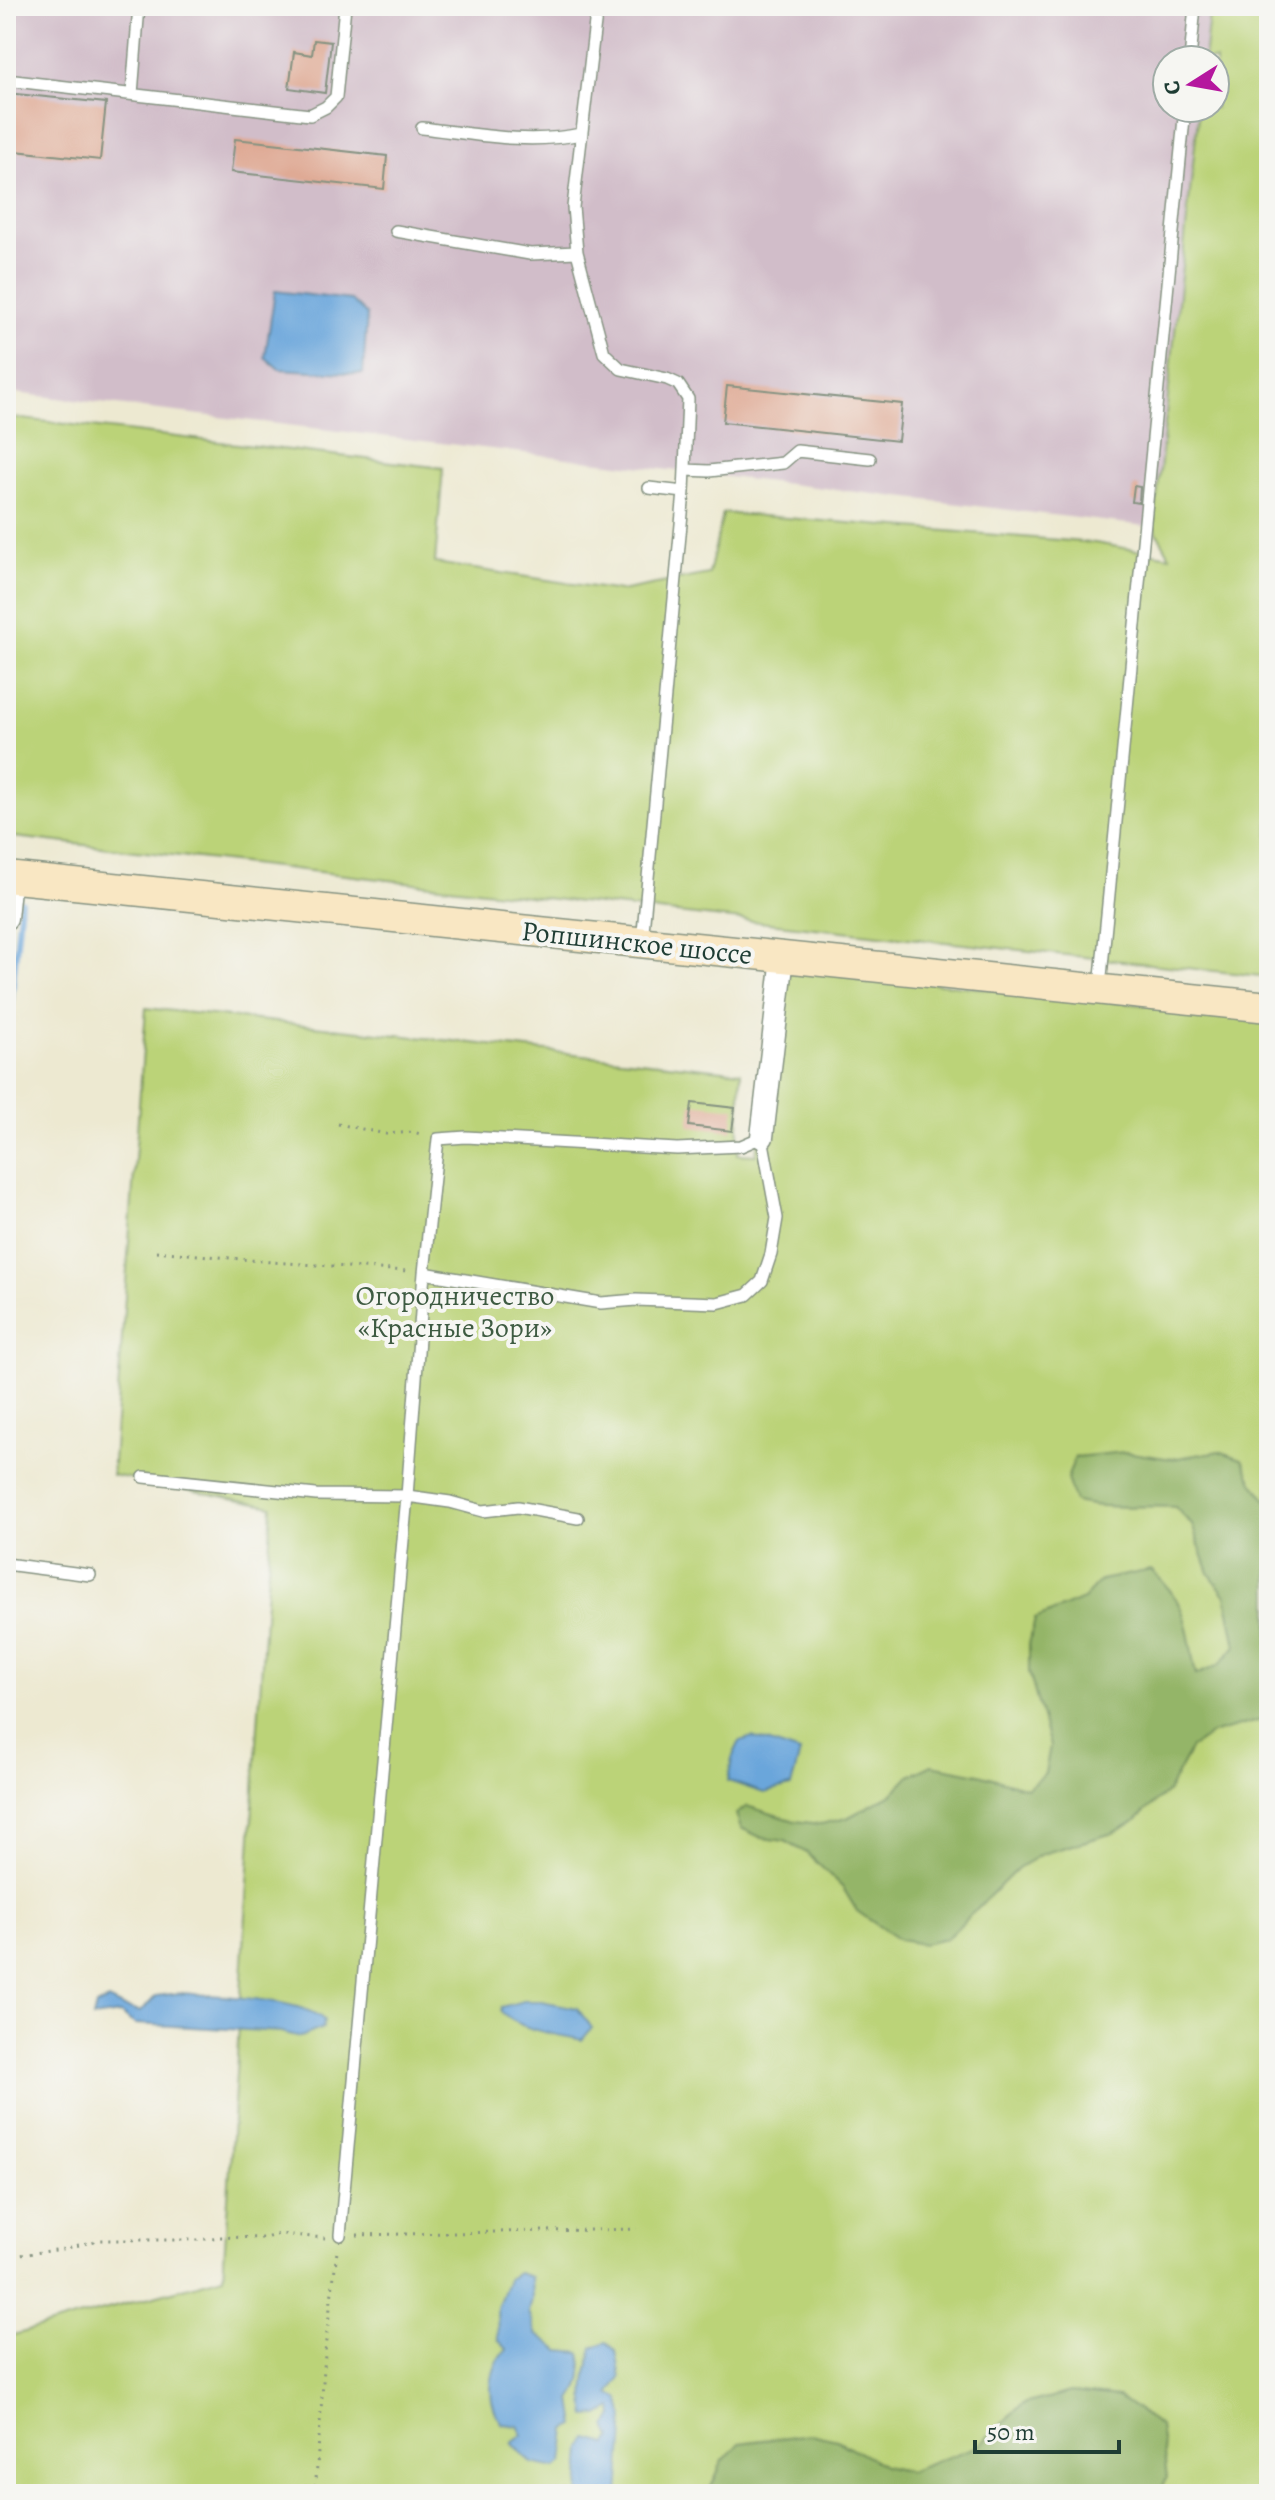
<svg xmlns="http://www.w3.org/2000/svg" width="1275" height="2500" font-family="Alegreya,serif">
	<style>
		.industrial { fill: #d1bdc9 }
		.green { fill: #bbd378; stroke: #6d8856; stroke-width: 2 }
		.forest { fill: #94b568; stroke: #5a794e; stroke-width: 2 }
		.water { fill: #6ba6db; stroke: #457288; stroke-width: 2 }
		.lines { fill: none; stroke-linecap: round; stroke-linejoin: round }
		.stream { stroke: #6ba6db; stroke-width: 6 }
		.building { fill: #dfaa95 }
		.service-casing { stroke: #869382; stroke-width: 14 }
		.minor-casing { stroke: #869382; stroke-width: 25 }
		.secondary-casing { stroke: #869382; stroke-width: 33 }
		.path { stroke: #869382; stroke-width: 3; stroke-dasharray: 2 6; stroke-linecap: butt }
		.service { stroke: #fff; stroke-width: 11 }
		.minor { stroke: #fff; stroke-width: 22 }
		.secondary { stroke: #f9e7c3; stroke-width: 30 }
		.labels { text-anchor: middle; stroke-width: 8; stroke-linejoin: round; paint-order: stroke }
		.street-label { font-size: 28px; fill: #1f3d34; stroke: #f6f6f2 }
		.park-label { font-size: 28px; fill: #3e5b42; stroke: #f6f6f2 }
	</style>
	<rect width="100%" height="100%" fill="#f6f6f2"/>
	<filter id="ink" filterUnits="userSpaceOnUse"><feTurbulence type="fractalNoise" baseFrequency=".0125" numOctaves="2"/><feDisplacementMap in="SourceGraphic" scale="16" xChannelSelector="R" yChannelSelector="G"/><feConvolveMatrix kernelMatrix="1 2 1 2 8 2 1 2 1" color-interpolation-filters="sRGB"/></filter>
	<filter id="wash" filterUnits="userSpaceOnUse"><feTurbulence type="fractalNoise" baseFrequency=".006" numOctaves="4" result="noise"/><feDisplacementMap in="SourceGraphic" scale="32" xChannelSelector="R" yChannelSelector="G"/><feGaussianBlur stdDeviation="1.8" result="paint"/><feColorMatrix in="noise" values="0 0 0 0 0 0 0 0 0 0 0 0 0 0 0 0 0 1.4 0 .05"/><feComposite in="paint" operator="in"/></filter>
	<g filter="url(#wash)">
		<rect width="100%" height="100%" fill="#ede9d1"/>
		<path class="industrial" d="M6,6H1210L1204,60H1167V108H1199L1154,527L6,392Z"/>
		<path class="green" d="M1210,6H1269V977L667,912L6,836V417L443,468L435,563L620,591L709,574L723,513L1095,543L1170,556L1154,527L1199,108H1215V60H1204Z
			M777,967L1269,1018V2494H6V2337L223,2277L272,1506L112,1475L146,1008L741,1072L738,1154L756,1155Z"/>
		<path class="forest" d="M1219,1451L1242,1459L1253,1482L1269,1503V1718L1211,1734L1191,1748L1168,1791L1134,1822L1113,1833L1042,1854L1018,1868L946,1939L923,1944L899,1940L857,1911L843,1888L807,1853L785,1841L762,1838L741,1828L736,1814L747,1806L795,1821L821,1824L847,1818L892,1794L909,1776L932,1765L979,1774L1027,1788L1045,1773L1050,1746L1029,1672V1644L1035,1619L1083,1599L1101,1580L1151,1570C1190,1605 1186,1626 1196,1675L1219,1665L1236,1646L1226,1596L1209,1573L1192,1525L1175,1507C1141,1505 1108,1510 1075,1502L1067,1479L1075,1457L1125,1452L1172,1459Z
			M1071,2392L1119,2397L1160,2426L1167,2477L1158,2494H708L722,2462L739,2443L811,2434L837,2440L884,2466L908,2472L978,2446L1023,2404Z"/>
		<path class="water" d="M275,291L351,300L367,315L363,374L279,369L265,357Z
			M752,1737L800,1753L791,1786L764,1793L728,1781L732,1758L740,1741Z
			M180,1993C215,1996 299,1997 324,2020L323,2028L301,2037L281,2032L135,2024L120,2014L93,2018L96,2006L108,2000L122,2007L141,2012L156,1996Z
			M523,2001H541L577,2008L592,2028L582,2040C556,2034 521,2031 501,2012V2007Z
			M518,2273L531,2277L532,2299L529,2312L536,2333L560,2351L580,2353C584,2371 583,2385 572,2400L576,2426L567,2430L563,2463L556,2468L532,2463L512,2443L523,2435L518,2426L503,2424C485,2402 488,2369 507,2349L498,2340L497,2308L508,2279Z
			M607,2342L616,2351L621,2378L610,2394L619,2398L625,2417L619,2494H579L582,2448L588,2439L608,2444L612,2438L607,2427L614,2416L613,2408L599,2415L587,2416C583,2394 587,2368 593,2347Z"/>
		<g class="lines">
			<path class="stream" d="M6,1054L21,901"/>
		</g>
		<g id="blocks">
			<path class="building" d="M314,40L331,42L325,93L289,88L294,52L312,55Z
				M6,93L106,103L100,160L6,150Z
				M235,139L387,156L384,189L231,172Z
				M727,386L902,404L898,441L723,422Z
				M1134,486L1140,487L1139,503L1132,502Z
				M692,1103L735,1108L732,1131L689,1126Z"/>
		</g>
	</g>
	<g filter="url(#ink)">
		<use href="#blocks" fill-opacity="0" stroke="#869382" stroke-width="2"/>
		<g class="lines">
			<defs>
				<path id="service" d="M597,6L573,207L577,252L604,353L621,369L667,379L678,384L688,399L684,492L642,942
					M1190,60L1195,6
					M6,80L310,115L326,107L336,97L345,6
					M132,94L139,6
					M422,128C474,134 528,145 581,134
					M396,231L530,254L577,252
					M686,470L709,471L783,463L797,451L870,459
					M649,488L684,492
					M1100,987L1185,108
					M144,1477L316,1495L407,1496L450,1502L483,1511L518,1507L578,1518
					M6,1564L90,1575
					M340,2235L407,1496L424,1273L438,1139L466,1137L677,1149L741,1146L762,1137L777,1218L771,1254L762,1281L747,1295L717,1303L636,1300L601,1303L424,1273"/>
				<path id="minor" d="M6,918L10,878
					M762,1137L783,957"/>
				<path id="secondary" d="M6,877L1269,1007"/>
			</defs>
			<use href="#service" class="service-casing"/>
			<use href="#minor" class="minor-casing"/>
			<use href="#secondary" class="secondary-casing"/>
			<path class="path" d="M338,1124L386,1134L414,1132L423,1135
				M156,1251L271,1262L408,1271
				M357,2235L637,2229
				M6,2257L63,2249L99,2240H198L220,2237L265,2238L279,2234L325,2238
				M315,2494L326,2340L337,2251"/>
			<use href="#service" class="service"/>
			<use href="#minor" class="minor"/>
			<use href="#secondary" class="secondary"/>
		</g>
	</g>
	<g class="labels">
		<g class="street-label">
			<text transform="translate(637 942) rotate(6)" y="10">Ропшинское шоссе</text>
		</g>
		<g class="park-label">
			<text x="455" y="1305">Огородничество<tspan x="455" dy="32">«Красные Зори»</tspan></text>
		</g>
	</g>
	<rect width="1275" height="2500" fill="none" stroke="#f6f6f2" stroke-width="32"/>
	<g transform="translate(1191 84) rotate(259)"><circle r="38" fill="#f6f6f2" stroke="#a0aca6" stroke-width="2"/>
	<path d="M0-6L14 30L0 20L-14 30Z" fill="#b5179e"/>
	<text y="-12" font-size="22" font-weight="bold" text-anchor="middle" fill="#1f3d34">С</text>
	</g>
	<path d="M975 2440v12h144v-12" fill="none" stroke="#1f3d34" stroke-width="4"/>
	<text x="987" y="2440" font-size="24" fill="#1f3d34" stroke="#f6f6f2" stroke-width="6" paint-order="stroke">50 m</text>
</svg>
